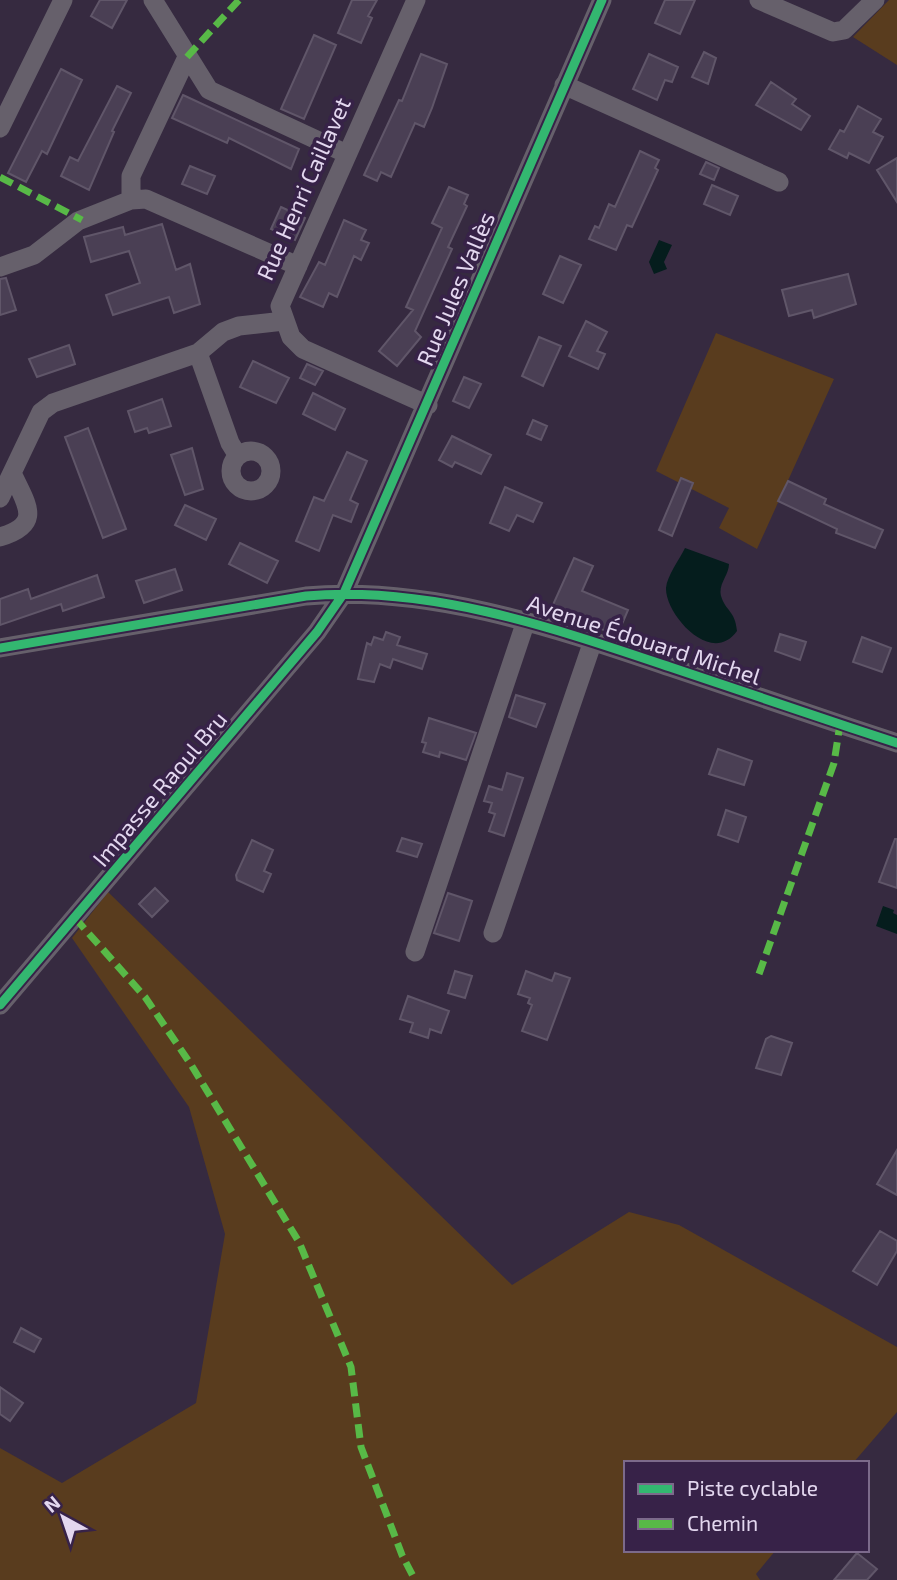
<svg xmlns="http://www.w3.org/2000/svg" width="897" height="1580" font-family="'Exo 2',sans-serif">
	<style>
		.green { fill: #593c1e }
		.water { fill: #051d1d }
		.building { fill: #4a3f54; stroke: #605669; stroke-width: 2 }
		.lines { fill: none; stroke-linecap: round; stroke-linejoin: round }
		.minor { stroke: #66606b; stroke-width: 19 }
		.quiet { stroke: #58b947; stroke-width: 7; stroke-dasharray: 14 7; stroke-linecap: butt }
		.cycleway-casing { stroke: #372248; stroke-width: 13 }
		.cycleway { stroke: #33b770; stroke-width: 9 }
		.labels { text-anchor: middle; stroke-width: 7; stroke-linejoin: round; paint-order: stroke }
		.street-label { font-size: 23px; fill: #e3d7ef; stroke: #372248 }
	</style>
	<rect width="100%" height="100%" fill="#362a40"/>
	<path class="green" d="M889,0H897V65L853,37Z
		M716,333L834,379L757,549L719,528L729,508L656,471Z
		M108,892L512,1285L629,1212L679,1225L897,1347V1412L853,1463H626V1550H776L756,1574L760,1580H0V1448L62,1483L196,1403L225,1234L189,1107L72,938Z"/>
	<path class="water" d="M659,240L672,245L664,262L667,269L654,274L649,262Z
		M685,548L729,564C729,575 718,584 721,596C726,612 735,610 737,631C711,667 665,614 666,588C667,576 679,560 685,548Z
		M883,906L894,910L893,913L897,915V934L876,926Z"/>
	<path class="building" d="M100,0H127L112,28L91,16Z
		M352,0H377L368,16L372,18L361,43L338,33Z
		M665,0H695L680,34L655,23Z
		M314,35L336,45L304,119L281,109Z
		M704,52L716,58L708,84L692,77Z
		M421,54L447,64L432,108L424,127L415,123L391,177L381,172L377,181L364,175L399,100L402,101Z
		M649,54L678,67L672,82L665,80L657,100L633,89Z
		M61,69L82,80L47,154L42,151L26,182L8,173Z
		M771,82L796,99L792,104L810,116L801,130L756,105Z
		M117,86L131,93L112,131L114,132L89,190L61,176L70,157L78,161Z
		M183,95L299,149L291,169L229,138L227,143L172,118Z
		M858,106L881,119L873,132L883,137L869,163L849,153L847,158L829,149L840,130L844,132Z
		M640,151L659,160L655,168L658,170L632,227L627,225L616,250L589,239L595,226L599,228L609,204L615,207Z
		M897,158V202L877,170Z
		M706,162L719,168L714,180L700,174Z
		M190,166L215,176L207,194L182,184Z
		M712,185L738,196L730,215L704,204Z
		M449,187L468,195L464,204L467,206L448,247L452,249L415,331L421,337L397,366L379,351L413,310L406,307L442,228L432,223Z
		M281,207L305,218L295,240L271,229Z
		M344,220L366,230L361,240L369,243L361,260L354,256L337,297L329,293L323,307L300,297L319,262L325,265Z
		M162,224L176,270L190,264L200,304L174,313L169,297L113,315L106,295L140,283L129,251L91,262L84,237L123,227L125,235Z
		M560,256L581,265L563,303L543,294Z
		M848,274L856,304L814,318L812,310L789,316L782,290Z
		M6,278L16,310L0,315V279Z
		M586,321L607,332L597,351L605,354L598,369L569,356Z
		M539,337L561,346L543,386L522,376Z
		M69,345L75,364L37,377L29,359Z
		M253,361L289,378L276,403L240,387Z
		M307,364L323,371L315,385L300,378Z
		M464,377L481,384L469,408L453,401Z
		M313,393L345,409L335,430L303,414Z
		M162,399L171,426L149,433L147,428L135,432L128,411Z
		M533,420L547,426L541,440L527,434Z
		M88,428L126,529L103,538L65,437Z
		M452,436L491,455L481,474L455,462L452,467L439,460Z
		M192,448L203,489L185,495L171,455Z
		M347,452L367,461L350,500L358,504L351,522L333,515L319,551L296,541L314,497L324,501Z
		M681,478L693,483L672,536L659,530Z
		M788,481L826,499L824,504L883,530L875,548L836,533L837,529L778,501Z
		M505,487L542,503L533,522L517,515L509,531L490,523Z
		M185,505L216,519L206,540L175,525Z
		M240,543L278,561L267,583L229,564Z
		M574,558L593,566L582,591L628,610L617,636L552,607Z
		M175,569L182,590L144,603L136,581Z
		M97,575L104,597L63,611L61,604L0,625V599L28,589L31,599Z
		M386,632L400,637L397,645L427,654L422,669L393,659L390,668L380,664L374,682L358,679L367,643L371,645L374,637L383,640Z
		M780,634L806,642L800,660L775,651Z
		M862,637L891,648L882,672L853,662Z
		M516,695L545,704L536,727L509,717Z
		M429,718L476,733L466,760L440,752L439,757L423,752L426,743L422,742Z
		M718,749L752,761L744,785L709,774Z
		M507,773L523,778L504,836L489,831L495,814L489,812L492,803L484,801L489,786L502,790Z
		M726,810L746,817L738,842L718,835Z
		M402,838L422,844L417,857L397,851Z
		M895,839H897V888L879,882Z
		M252,840L273,850L264,871L271,874L263,892L237,880L236,875Z
		M155,888L168,901L152,917L139,904Z
		M448,893L472,901L459,941L434,933Z
		M455,971L472,976L465,998L448,993Z
		M526,971L552,981L555,973L570,978L547,1040L522,1031L532,1005L528,1003L530,998L518,994Z
		M408,996L449,1011L441,1033L430,1029L428,1038L410,1032L413,1023L400,1019Z
		M771,1036L792,1043L781,1075L756,1068L766,1039Z
		M897,1150V1195L877,1184Z
		M880,1231L897,1241V1251L877,1285L853,1271Z
		M21,1328L41,1339L34,1352L14,1342Z
		M0,1387L23,1403L10,1421L0,1414Z
		M857,1553L877,1569L867,1580H834Z"/>
	<g class="lines">
		<path class="minor" d="M153,0L209,90L347,154
			M416,0L280,306L291,337L303,349L428,405
			M759,0L833,32L844,30L875,0
			M564,85L779,182
			M0,128L63,0
			M131,200V176L187,57
			M0,267L34,255L78,221L131,200L146,199L298,266
			M198,353L230,443L238,456
			M231 471a20 20 0 1 1 40 0a20 20 0 1 1-40 0Z
			M0,498L41,412L53,403L198,353L223,332L239,326L284,321
			M0,537C44,524 26,504 12,473
			M0,648L306,596C430,585 554,628 670,667C745,692 821,718 897,743
			M493,933L593,641
			M415,952L526,621
			M0,1005L317,632L344,593L602,0"/>
		<path class="quiet" d="M187,57L239,0
			M0,177L82,220
			M75,918L145,997L190,1063L299,1242L351,1367L361,1447L402,1555L415,1580
			M759,974L834,763L840,724"/>
		<defs>
			<path id="cycleway" d="M0,648L306,596C430,585 554,628 670,667C745,692 821,718 897,743
				M0,1005L317,632L344,593L602,0"/>
		</defs>
		<use href="#cycleway" class="cycleway-casing"/>
		<use href="#cycleway" class="cycleway"/>
	</g>
	<g class="labels">
		<g class="street-label">
			<text transform="translate(304 189) rotate(-66)" y="8">Rue Henri Caillavet</text>
			<text transform="translate(456 289) rotate(-67)" y="8">Rue Jules Vallès</text>
			<text transform="translate(644 640) rotate(18)" y="8">Avenue Édouard Michel</text>
			<text transform="translate(160 789) rotate(-50)" y="8">Impasse Raoul Bru</text>
		</g>
	</g>
	<rect x="624" y="1461" width="245" height="91" fill="#372248" stroke="#7c6a8b" stroke-width="2"/>
	<rect x="638" y="1484" width="35" height="10" fill="#33b770" stroke="#7c6a8b" stroke-width="2"/>
	<text x="687" y="1496" font-size="21" fill="#e3d7ef">Piste cyclable</text>
	<rect x="638" y="1519" width="35" height="10" fill="#58b947" stroke="#7c6a8b" stroke-width="2"/>
	<text x="687" y="1531" font-size="21" fill="#e3d7ef">Chemin</text>
	<g transform="translate(63 1517) rotate(320)" stroke="#372248" stroke-width="5" paint-order="stroke">
	<path d="M0-5L12 26L0 18L-12 26Z" fill="#e3d7ef"/>
	<text y="-10" font-size="19" font-weight="bold" text-anchor="middle" fill="#e3d7ef">N</text>
	</g>
</svg>
